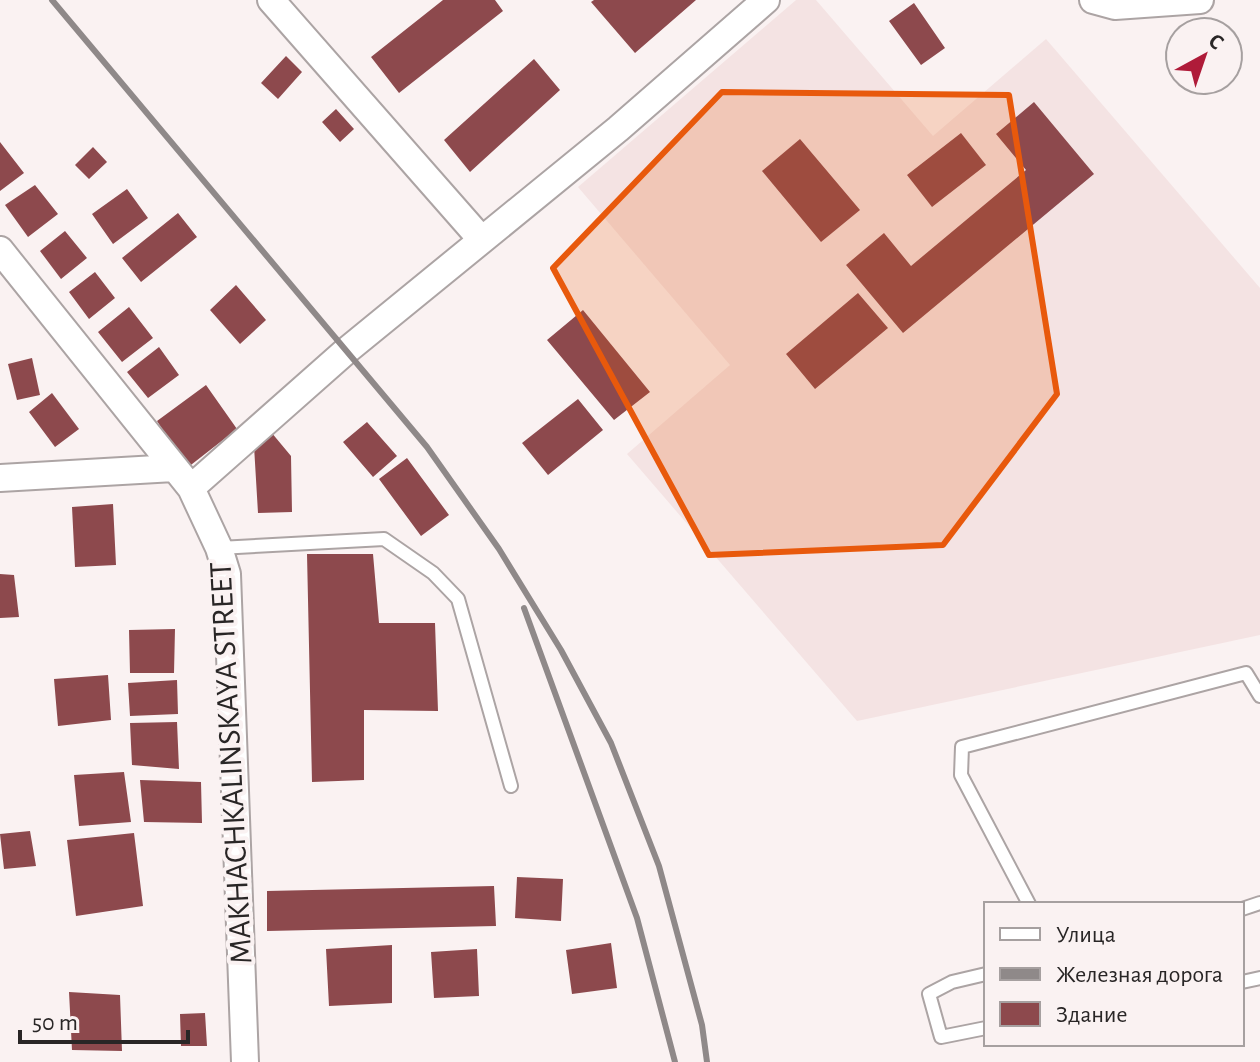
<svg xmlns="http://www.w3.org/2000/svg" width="1260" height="1062" font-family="'Alegreya Sans',sans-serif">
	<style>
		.built { fill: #f4e3e3 }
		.building { fill: #8d494d }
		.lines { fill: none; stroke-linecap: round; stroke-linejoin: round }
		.lane-casing { stroke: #aca4a4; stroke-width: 16 }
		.street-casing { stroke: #aca4a4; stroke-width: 30 }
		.lane { stroke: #fff; stroke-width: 12 }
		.street { stroke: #fff; stroke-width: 26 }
		.rail { stroke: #8f8989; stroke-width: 6 }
		.marked { fill: #e8590c; fill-opacity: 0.2; stroke: #e8590c; stroke-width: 6; stroke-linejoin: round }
		.labels { text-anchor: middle; stroke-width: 8; stroke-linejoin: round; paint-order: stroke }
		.street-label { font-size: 32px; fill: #292626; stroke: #faf2f2 }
	</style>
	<rect width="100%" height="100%" fill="#faf2f2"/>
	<path class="built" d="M796,0H816L933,136L1046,39L1260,288V635L857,721L627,454L730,365L578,187Z"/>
	<path class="building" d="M443,0H495L503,11L399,93L371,57Z
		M594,0H696L635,53L591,2Z
		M914,3L945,48L921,65L889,21Z
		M286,56L302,72L278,99L261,83Z
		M534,59L560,90L470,172L444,140Z
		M1034,102L1094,174L903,333L846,265L884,233L911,266L1026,170L996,134Z
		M336,109L354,129L340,142L322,122Z
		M961,133L986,165L932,207L907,175Z
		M800,139L860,210L821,242L762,171Z
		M0,142L24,173L0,191Z
		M93,147L107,162L89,179L75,165Z
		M35,185L58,214L28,237L5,205Z
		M127,189L148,218L113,244L92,214Z
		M178,213L197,237L141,282L122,258Z
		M65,231L87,258L61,279L40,251Z
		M95,272L115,298L89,319L69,292Z
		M236,285L266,320L240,344L210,310Z
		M858,293L888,328L815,389L786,354Z
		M129,307L153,338L122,362L98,332Z
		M583,310L650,392L614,420L547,340Z
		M159,347L179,375L148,398L127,372Z
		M32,358L40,395L17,400L8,364Z
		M206,385L237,429L187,468L157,421Z
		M52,393L79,429L55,447L29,412Z
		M578,399L603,430L548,475L522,443Z
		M367,422L397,456L373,477L343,442Z
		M271,432L291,456L292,512L258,513L254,446Z
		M407,458L449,515L421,536L379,479Z
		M113,504L116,565L75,567L72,507Z
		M307,554H373L379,623H435L438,711L364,710V780L312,782Z
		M0,574L14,575L19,617L0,618Z
		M175,629L174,673H130L129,630Z
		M108,675L111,720L58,726L54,679Z
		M177,680L178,714L130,716L128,683Z
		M177,722L179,769L132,765L130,723Z
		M124,772L131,822L79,826L74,775Z
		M140,780L201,782L202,823L144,822Z
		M30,831L36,866L4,869L0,834Z
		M134,833L143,906L76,916L67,840Z
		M517,877L563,879L561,921L515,918Z
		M494,886L496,926L267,931V891Z
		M611,943L617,988L572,994L566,950Z
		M392,945V1003L329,1006L326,949Z
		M477,949L479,996L434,998L431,952Z
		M69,992L120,995L122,1051L72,1050Z
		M205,1013L207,1046H181L180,1014Z"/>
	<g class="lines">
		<defs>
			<path id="lane" d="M219,548L384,539L433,573L458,599L511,786
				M1029,904L961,775L962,747L1246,673L1260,696
				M1242,909L1260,903
				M986,974L952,982L929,994L941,1037L986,1028
				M1242,982L1260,978"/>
			<path id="street" d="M271,0L481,239
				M1093,0L1115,6L1200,0
				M0,250L191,488L219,548L227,574L245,1062
				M0,478L174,468
				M191,488L346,351L618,129L766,0"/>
		</defs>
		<use href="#lane" class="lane-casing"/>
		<use href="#street" class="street-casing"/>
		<use href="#lane" class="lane"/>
		<use href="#street" class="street"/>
		<path class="rail" d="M52,0L427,447L499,549L561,650L611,743L659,866L702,1025L707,1062
			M524,608L637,918L675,1062"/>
	</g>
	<path class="marked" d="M722,92L1009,95L1057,394L943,545L709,555L553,268Z"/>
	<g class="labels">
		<g class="street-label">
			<text transform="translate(230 763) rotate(-93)" y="11">MAKHACHKALINSKAYA STREET</text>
		</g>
	</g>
	<rect x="984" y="902" width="260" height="144" fill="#faf2f2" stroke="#a6a0a0" stroke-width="2"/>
	<rect x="1000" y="928" width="40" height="12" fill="#ffffff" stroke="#a6a0a0" stroke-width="2"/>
	<text x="1056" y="942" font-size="24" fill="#292626">Улица</text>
	<rect x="1000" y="968" width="40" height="12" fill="#8f8989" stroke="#a6a0a0" stroke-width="2"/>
	<text x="1056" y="982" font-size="24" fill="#292626">Железная дорога</text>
	<rect x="1000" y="1002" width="40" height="24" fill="#8d494d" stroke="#a6a0a0" stroke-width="2"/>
	<text x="1056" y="1022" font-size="24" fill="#292626">Здание</text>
	<g transform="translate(1204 56) rotate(40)"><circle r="38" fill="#faf2f2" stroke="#a6a0a0" stroke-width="2"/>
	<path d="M0-6L14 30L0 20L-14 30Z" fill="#af1b39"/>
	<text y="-12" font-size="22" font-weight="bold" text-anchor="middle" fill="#292626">С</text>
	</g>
	<path d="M20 1030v12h168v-12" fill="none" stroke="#292626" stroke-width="4"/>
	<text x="32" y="1030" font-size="24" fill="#292626" stroke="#faf2f2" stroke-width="6" paint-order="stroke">50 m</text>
</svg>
